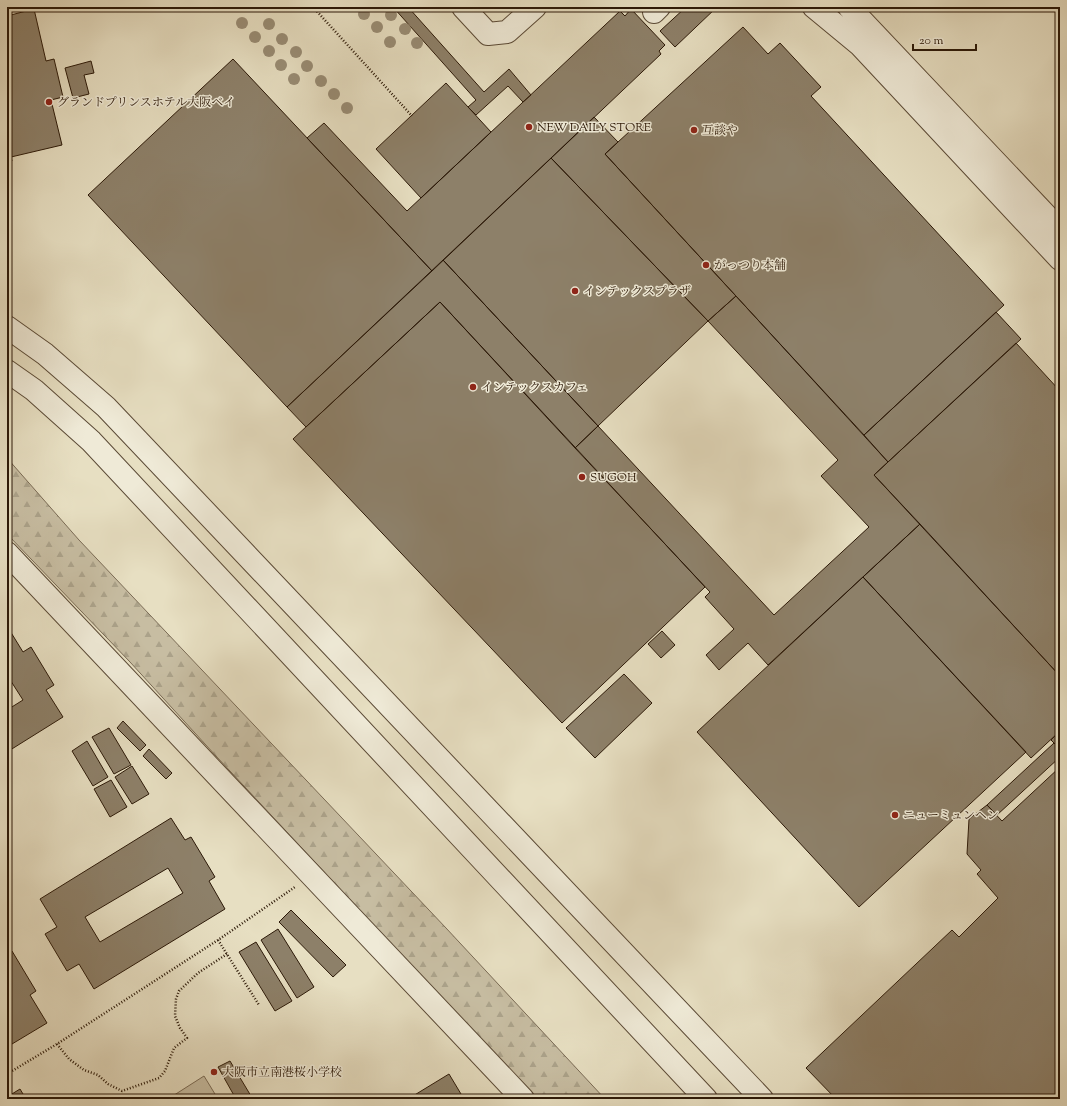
<svg xmlns="http://www.w3.org/2000/svg" width="1067" height="1106" font-family="'Sorts Mill Goudy','Noto Serif JP',serif">
	<style>
		.forest { fill: url(#forest-firs); stroke: #7a6b55 }
		.pitch { fill: #c7bda2; stroke: #7a6b55 }
		.building { fill: #8d8069; stroke: #2c1908; fill-rule: evenodd }
		.lines { fill: none; stroke-linecap: round; stroke-linejoin: round }
		.minor-casing { stroke: #5b4a36; stroke-width: 24 }
		.path { stroke: #2c1908; stroke-width: 2.5; stroke-dasharray: 1 2; stroke-linecap: butt }
		.minor { stroke: #efead7; stroke-width: 22 }
		.tree { fill: #998d75 }
		.poi-dot { fill: #8f2418; stroke: #efead7; stroke-width: 1.5 }
		.labels { text-anchor: middle; stroke-width: 3; stroke-linejoin: round; paint-order: stroke }
		.poi-label { font-size: 12px; fill: #2c1908; stroke: #efead7; text-anchor: start }
	</style>
	<defs>
		<pattern id="forest-firs" width="22" height="20" patternUnits="userSpaceOnUse"><rect width="22" height="20" fill="#c7bda2"/><path d="M5 1l3.5 6h-7zM16 11l3.5 6h-7z" fill="#aba28a"/></pattern>
	</defs>
	<rect width="100%" height="100%" fill="#e7dfc2"/>
	<filter id="stains"><feTurbulence type="fractalNoise" baseFrequency=".005" numOctaves="4"/><feColorMatrix values="0 0 0 0 .2 0 0 0 0 .09 0 0 0 0 .02 0 0 0 .5 -.17"/></filter>
	<radialGradient id="worn" r=".72"><stop offset=".6" stop-color="#630" stop-opacity="0"/><stop offset="1" stop-color="#630" stop-opacity=".3"/></radialGradient>
	<path class="forest" d="M7,458L79,540L446,928L605,1099H536L216,756L130,662L7,534Z"/>
	<path class="pitch" d="M204,1076L218,1099H168Z"/>
	<path class="building" d="M393,7H408L484,92L509,69L531,95L523,102L508,86L476,115L468,107L476,100Z
		M686,7H717L675,47L660,31Z
		M34,9L46,61L54,59L63,97L51,100L62,145L11,157L12,161L7,162V16Z
		M631,9L665,45L659,51L661,54L432,271L307,138L324,123L407,211L620,11L625,16Z
		M743,27L768,54L780,43L821,87L811,96L1004,305L864,435L605,154Z
		M233,59L432,271L287,407L88,195Z
		M91,61L94,73L84,75L89,94L73,98L65,68Z
		M446,83L491,132L421,198L376,149Z
		M594,117L618,142L605,154L736,296L708,321L551,158Z
		M551,158L708,321L598,426L443,260Z
		M443,260L598,426L575,448L440,302L306,427L287,407Z
		M736,296L888,462L874,475L920,524L768,665L748,643L719,670L706,655L734,629L705,597L710,592L575,448L598,426L774,615L869,527L821,476L838,460L708,321Z
		M440,302L705,587L562,723L293,439Z
		M996,312L1021,339L888,462L864,435Z
		M1016,343L1060,391V676L874,475Z
		M920,524L1060,676V731L1031,758L863,577Z
		M863,577L1026,752L859,907L697,732Z
		M7,626L23,652L31,647L54,685L46,690L63,717L7,752V710L23,700L7,675Z
		M662,631L675,645L661,658L648,644Z
		M624,674L652,703L595,758L566,728Z
		M123,721L146,745L140,751L117,728Z
		M109,728L131,765L114,774L92,737Z
		M1060,731V749L1051,740Z
		M87,741L108,777L93,786L72,751Z
		M1054,743L1060,749V757L997,815L987,805Z
		M149,749L172,773L166,779L143,756Z
		M132,766L149,794L132,804L115,777Z
		M1060,767V1099H836L806,1068L952,930L959,937L998,898L977,874L981,870L967,854L969,819L987,805L1002,821Z
		M111,780L127,807L110,817L94,789Z
		M171,818L185,840L191,837L215,877L209,881L225,909L94,989L79,964L67,971L45,934L57,927L40,899ZM168,868L183,893L100,942L85,917Z
		M291,910L346,965L333,977L279,922Z
		M278,929L314,987L297,998L261,940Z
		M256,942L292,1001L275,1011L239,952Z
		M12,951L36,991L30,995L47,1023L7,1047V954Z
		M230,1061L251,1096L246,1099H236L218,1067Z
		M449,1074L464,1099H408Z
		M20,1089L26,1099H7V1097Z"/>
	<g class="lines">
		<defs>
			<path id="minor" d="M463,7L488,34L507,32L535,7
				M814,7L860,45L1060,259
				M849,7L1060,230
				M654,12L659,7
				M7,327L45,354L106,407L762,1099
				M7,371L34,390L91,441L706,1099
				M7,553L523,1099"/>
		</defs>
		<use href="#minor" class="minor-casing"/>
		<path class="path" d="M313,7L412,116
			M218,940L259,1005
			M57,1044L69,1059L84,1070L98,1075L108,1084L122,1091L159,1078L165,1071L174,1048L187,1038L180,1028L175,1016L176,999L179,991L198,973L227,954
			M7,1074L57,1044L218,940L295,887"/>
		<use href="#minor" class="minor"/>
	</g>
	<g class="tree">
		<circle cx="364" cy="14" r="6"/>
		<circle cx="391" cy="15" r="6"/>
		<circle cx="242" cy="23" r="6"/>
		<circle cx="269" cy="24" r="6"/>
		<circle cx="377" cy="27" r="6"/>
		<circle cx="405" cy="29" r="6"/>
		<circle cx="255" cy="37" r="6"/>
		<circle cx="282" cy="39" r="6"/>
		<circle cx="390" cy="42" r="6"/>
		<circle cx="417" cy="43" r="6"/>
		<circle cx="269" cy="51" r="6"/>
		<circle cx="296" cy="52" r="6"/>
		<circle cx="281" cy="65" r="6"/>
		<circle cx="307" cy="66" r="6"/>
		<circle cx="294" cy="79" r="6"/>
		<circle cx="321" cy="81" r="6"/>
		<circle cx="334" cy="94" r="6"/>
		<circle cx="347" cy="108" r="6"/>
	</g>
	<g class="poi-dot">
		<circle cx="49" cy="102" r="4"/>
		<circle cx="529" cy="127" r="4"/>
		<circle cx="694" cy="130" r="4"/>
		<circle cx="706" cy="265" r="4"/>
		<circle cx="575" cy="291" r="4"/>
		<circle cx="473" cy="387" r="4"/>
		<circle cx="582" cy="477" r="4"/>
		<circle cx="895" cy="815" r="4"/>
		<circle cx="214" cy="1072" r="4"/>
	</g>
	<g class="labels">
		<g class="poi-label">
			<text x="57" y="106">グランドプリンスホテル大阪ベイ</text>
			<text x="537" y="131">NEW DAILY STORE</text>
			<text x="702" y="134">互談や</text>
			<text x="714" y="269">がっつり本舗</text>
			<text x="583" y="295">インテックスプラザ</text>
			<text x="481" y="391">インテックスカフェ</text>
			<text x="590" y="481">SUGOH</text>
			<text x="903" y="819">ニューミュンヘン</text>
			<text x="222" y="1076">大阪市立南港桜小学校</text>
		</g>
	</g>
	<rect width="1067" height="1106" fill="none" stroke="#e7dfc2" stroke-width="24"/>
	<rect x="8" y="8" width="1051" height="1090" fill="none" stroke="#2c1908" stroke-width="2"/>
	<rect x="12" y="12" width="1043" height="1082" fill="none" stroke="#2c1908"/>
	<path d="M913 44v6h63v-6" fill="none" stroke="#2c1908" stroke-width="2"/>
	<text x="919" y="44" font-size="12" fill="#2c1908" stroke="#efead7" stroke-width="3" paint-order="stroke">20 m</text>
	<rect width="100%" height="100%" filter="url(#stains)"/>
	<rect width="100%" height="100%" fill="url(#worn)"/>
</svg>
